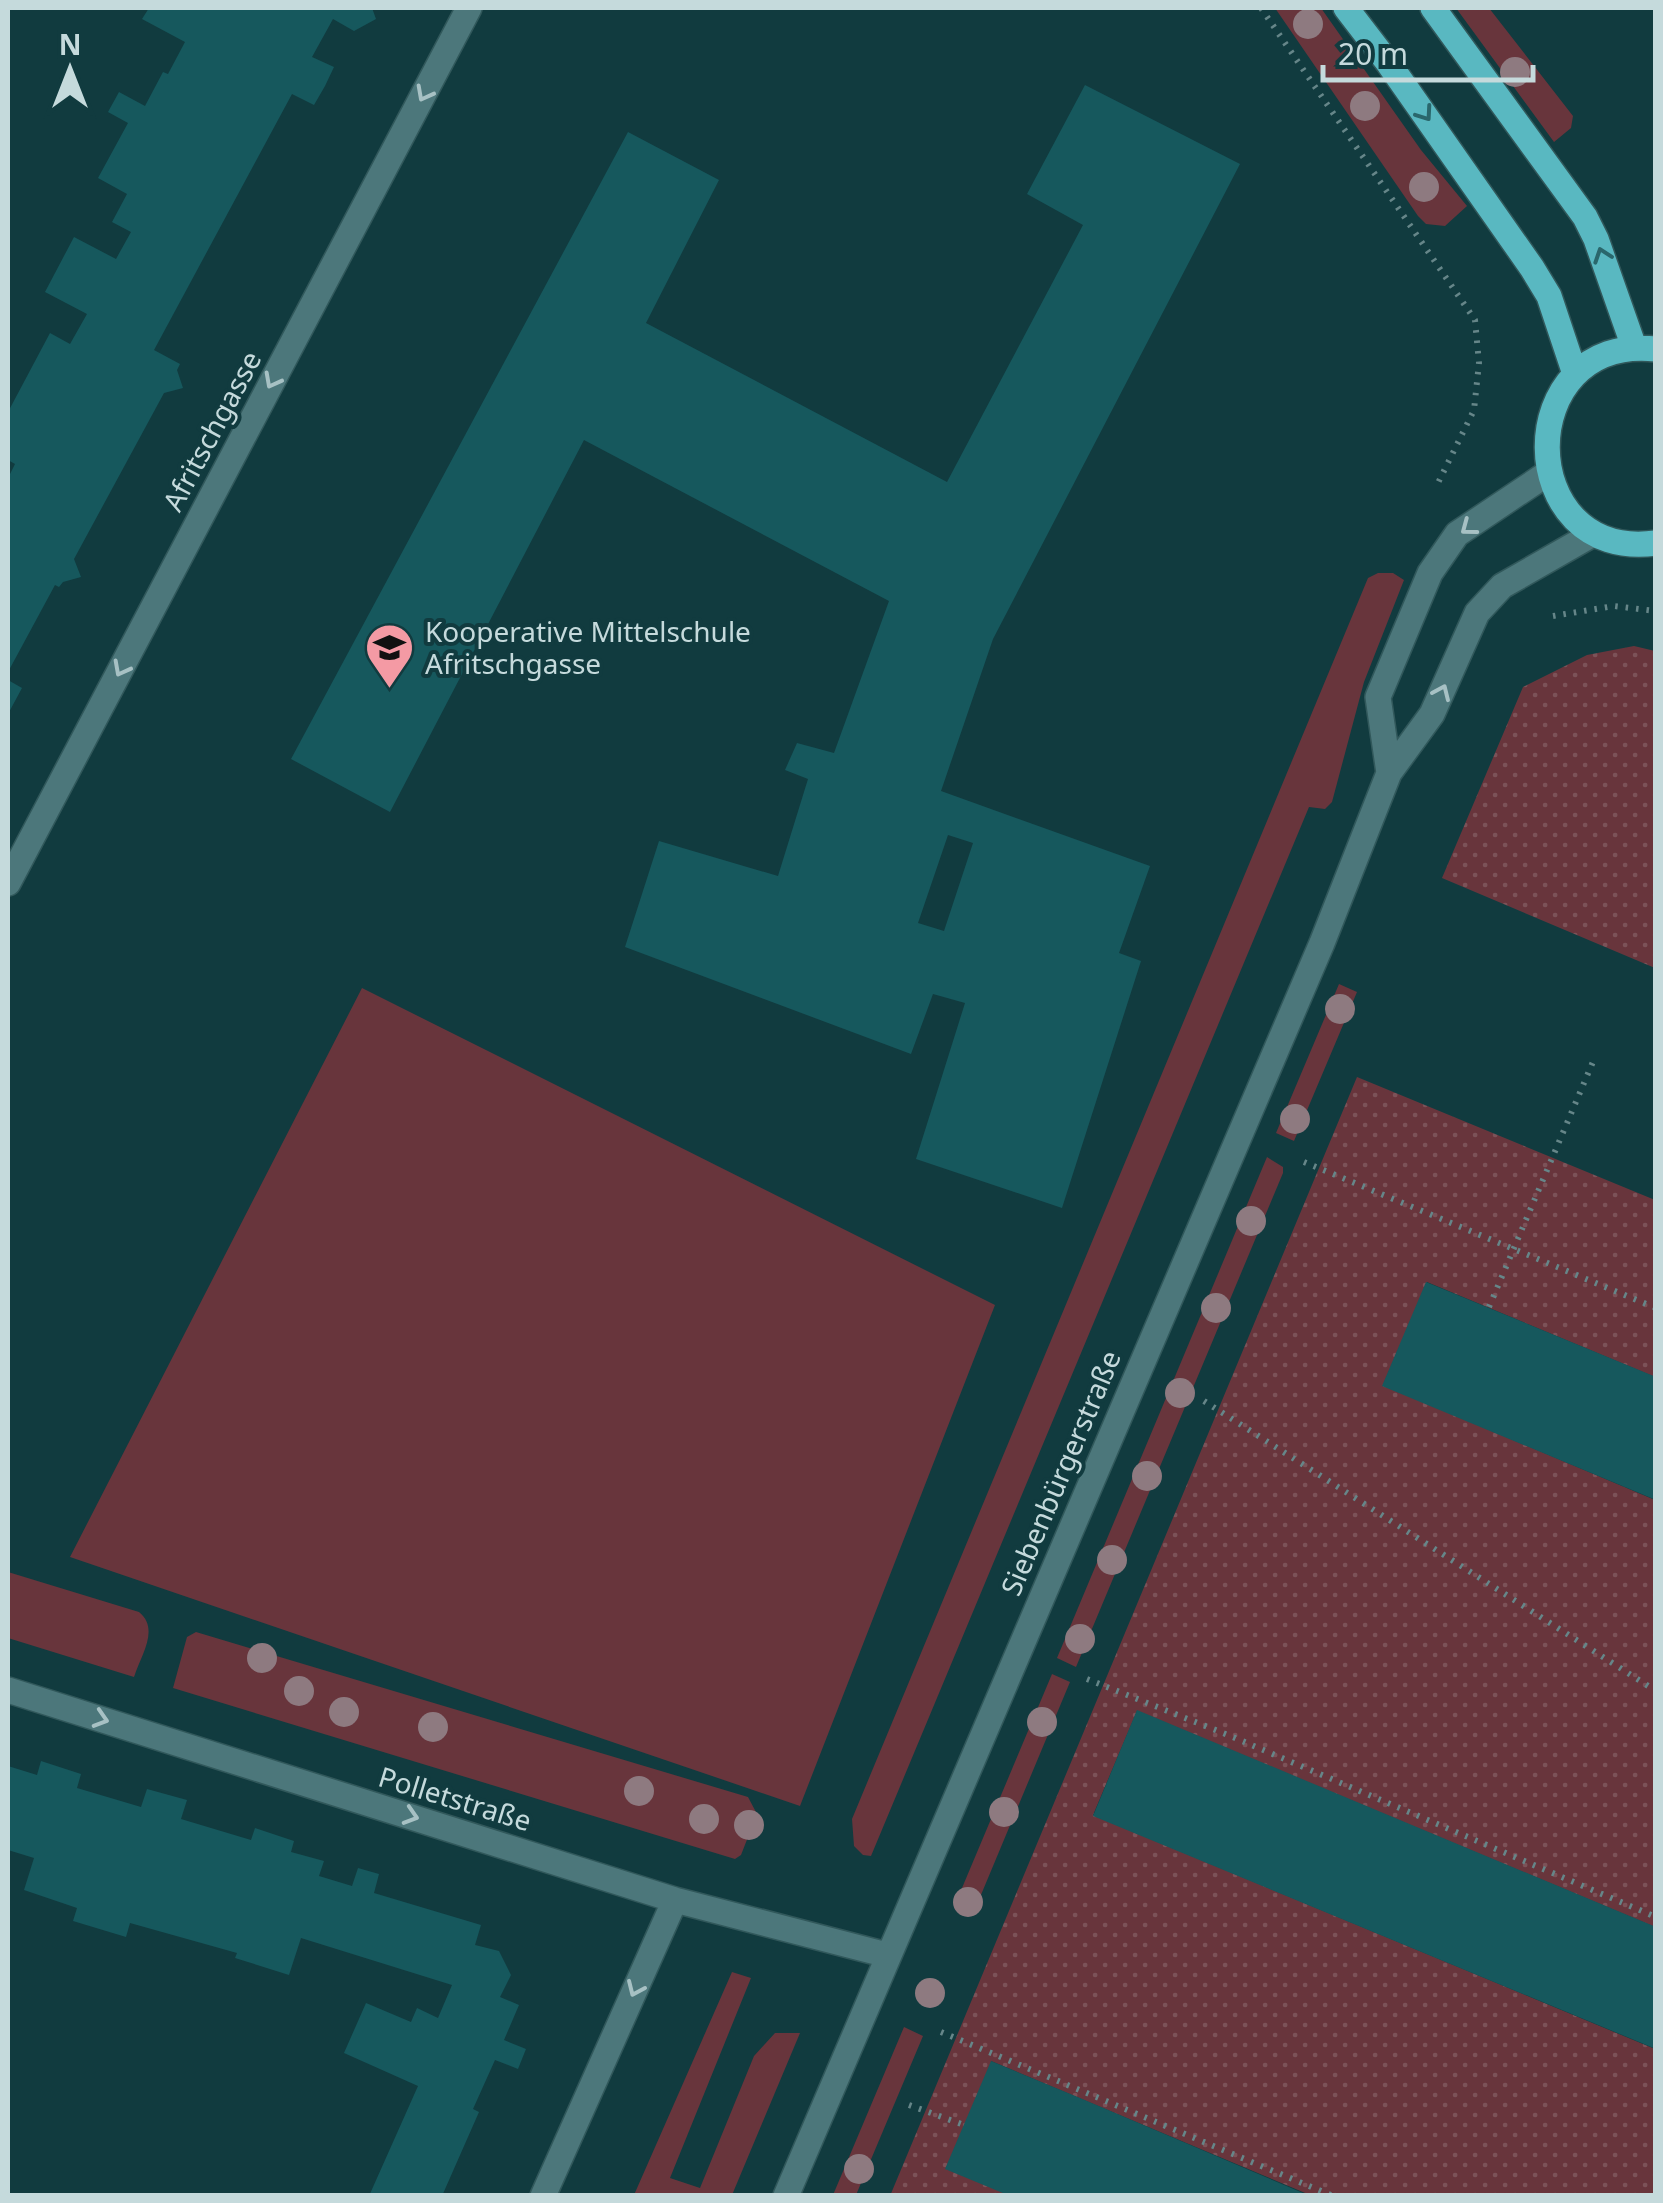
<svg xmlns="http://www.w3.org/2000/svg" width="1663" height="2203" font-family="'Noto Sans',sans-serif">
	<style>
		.grass { fill: #68353c }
		.park { fill: url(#park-dots) }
		.building { fill: #16585d; fill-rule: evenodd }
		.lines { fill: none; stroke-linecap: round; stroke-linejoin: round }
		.minor-casing { stroke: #31585b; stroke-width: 28 }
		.major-casing { stroke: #31585b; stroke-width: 28 }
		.path { stroke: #668689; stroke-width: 6; stroke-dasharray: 2.5 8; stroke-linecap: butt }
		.minor { stroke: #4c777b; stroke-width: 25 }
		.major { stroke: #59b8c1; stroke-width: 25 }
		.tree { fill: #8e7a80 }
		.oneway { stroke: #a7c1c4 }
		.oneway2 { stroke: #2a676c }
		.labels { text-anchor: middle; stroke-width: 8; stroke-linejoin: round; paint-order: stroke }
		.street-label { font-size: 28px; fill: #c5dadc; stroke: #113b3f }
		.poi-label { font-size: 28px; fill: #c5dadc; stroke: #113b3f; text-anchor: start }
	</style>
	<defs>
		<pattern id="park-dots" width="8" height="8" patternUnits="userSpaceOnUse" patternTransform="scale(2.5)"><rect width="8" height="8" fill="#68353c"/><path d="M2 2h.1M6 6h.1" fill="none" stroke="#7c5258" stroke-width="1.8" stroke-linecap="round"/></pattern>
	</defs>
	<rect width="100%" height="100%" fill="#113b3f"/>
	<path class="grass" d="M1275,8H1321L1421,150L1467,206L1445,226L1426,224L1418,216Z
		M1456,8H1489L1573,116L1571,128L1554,142Z
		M1378,573H1393L1404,580L1364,682L1332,802L1325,809L1309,807L871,1856L863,1855L854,1846L852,1819L1368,578Z
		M1339,984L1357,992L1294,1141L1276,1133Z
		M362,988L995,1305L800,1806L70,1557Z
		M1267,1157L1283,1167V1173L1076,1667L1057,1658Z
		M8,1572L139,1612C160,1629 141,1655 134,1677L8,1638Z
		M196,1632L748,1797L757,1814L741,1855L735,1859L173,1688L187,1637Z
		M1052,1674L1070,1682L973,1914L954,1907Z
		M732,1972L751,1978L670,2178L700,2188L754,2056L775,2033H800L732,2195H634Z
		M904,2027L923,2036L856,2195H833Z"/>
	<path class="park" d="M1634,646L1655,651V968L1442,878L1523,687L1587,655Z
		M1357,1077L1655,1200V1377L1427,1282L1383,1385L1655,1500V1927L1137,1711L1093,1815L1655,2049V2195H1310L991,2061L1010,2195L890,2196Z"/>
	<path class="building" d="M149,8H372L376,19L354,31L333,19L312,57L334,67L325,86L314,105L292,94L154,350L180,364L177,370L183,388L164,393L74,559L81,577L63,582L59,587L55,585L8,672V478L15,464L8,460V412L50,333L70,344L87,314L45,292L74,237L116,259L131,232L112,222L127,194L98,178L128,123L108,112L119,92L145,106L163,72L168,74L185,42L142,19Z
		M1085,85L1240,164L993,639L941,791L1150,866L1119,953L1141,961L1062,1208L916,1159L965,1003L933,994L911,1054L625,947L659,841L778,876L808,779L785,770L797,743L834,753L889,601L584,440L390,812L291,759L628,132L719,180L646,323L947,482L1083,225L1027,194ZM948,835L973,843L944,931L918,923Z
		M8,680L22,688L8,714Z
		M1426,1282L1656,1377V1500L1382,1386Z
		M1137,1710L1656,1927V2049L1093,1816Z
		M41,1761L81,1774L77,1788L141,1807L147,1789L187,1800L181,1819L251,1840L255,1828L294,1841L291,1852L324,1861L319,1876L352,1886L358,1868L379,1874L374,1893L481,1925L475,1945L499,1951L511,1975L500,1997L519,2005L504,2040L526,2049L518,2069L495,2060L473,2109L479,2112L442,2196H369L418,2086L344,2053L366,2003L411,2022L417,2008L438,2018L452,1985L301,1938L289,1975L235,1958L237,1953L130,1923L126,1937L73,1921L77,1908L24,1890L34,1858L8,1850V1766L37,1775Z
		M991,2061L1080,2098L1310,2196H1010L945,2169Z"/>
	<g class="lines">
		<defs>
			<path id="minor" d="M1389,773L1378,697L1430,573L1457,534L1548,473
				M8,883L469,8
				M8,1690L675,1900L887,1955
				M543,2196L675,1900
				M786,2196L1322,943L1389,773L1432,714L1477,613L1502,586L1593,534"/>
			<path id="major" d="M1346,8L1389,64L1532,268L1549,296L1575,374
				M1433,8L1585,217L1596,239L1634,347
				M1656,349C1510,333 1512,563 1656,543"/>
		</defs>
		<use href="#minor" class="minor-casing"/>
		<use href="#major" class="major-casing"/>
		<path class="path" d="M1261,8L1475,320L1479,363L1474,410L1436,487
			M1553,616L1614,606L1656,611
			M1304,1162L1656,1308
			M1489,1307L1595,1057
			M1204,1401L1656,1691
			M1087,1679L1228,1735L1656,1917
			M941,2032L1333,2196
			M909,2105L964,2125"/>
		<use href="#minor" class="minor"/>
		<use href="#major" class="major"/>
	</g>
	<g class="tree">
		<circle cx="1308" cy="24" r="15"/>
		<circle cx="1515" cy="72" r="15"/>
		<circle cx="1365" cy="106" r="15"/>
		<circle cx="1424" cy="187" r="15"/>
		<circle cx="1340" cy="1009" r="15"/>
		<circle cx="1295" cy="1119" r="15"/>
		<circle cx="1251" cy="1221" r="15"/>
		<circle cx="1216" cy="1308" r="15"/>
		<circle cx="1180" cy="1393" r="15"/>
		<circle cx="1147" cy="1476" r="15"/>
		<circle cx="1112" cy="1560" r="15"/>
		<circle cx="1080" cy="1639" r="15"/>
		<circle cx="262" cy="1658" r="15"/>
		<circle cx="299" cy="1691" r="15"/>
		<circle cx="344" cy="1712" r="15"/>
		<circle cx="1042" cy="1722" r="15"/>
		<circle cx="433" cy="1727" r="15"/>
		<circle cx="639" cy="1791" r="15"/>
		<circle cx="1004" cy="1812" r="15"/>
		<circle cx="704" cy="1819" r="15"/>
		<circle cx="749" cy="1825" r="15"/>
		<circle cx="968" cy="1902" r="15"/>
		<circle cx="930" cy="1993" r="15"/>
		<circle cx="859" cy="2169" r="15"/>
	</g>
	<defs><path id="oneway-chevron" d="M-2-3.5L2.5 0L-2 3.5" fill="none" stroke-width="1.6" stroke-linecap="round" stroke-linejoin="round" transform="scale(2.5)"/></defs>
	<g class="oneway">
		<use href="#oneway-chevron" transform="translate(424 94) rotate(118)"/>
		<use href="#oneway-chevron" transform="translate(272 381) rotate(118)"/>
		<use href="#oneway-chevron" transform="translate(1468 528) rotate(143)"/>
		<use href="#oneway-chevron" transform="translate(121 669) rotate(118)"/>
		<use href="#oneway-chevron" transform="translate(1442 692) rotate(-66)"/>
		<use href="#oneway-chevron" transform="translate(101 1719) rotate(17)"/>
		<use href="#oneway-chevron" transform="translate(411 1816) rotate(17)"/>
		<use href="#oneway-chevron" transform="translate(635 1989) rotate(114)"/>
	</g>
	<g class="oneway2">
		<use href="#oneway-chevron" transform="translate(1425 114) rotate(55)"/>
		<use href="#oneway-chevron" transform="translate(1602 255) rotate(-109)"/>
	</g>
	<defs>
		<symbol id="school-pin" viewBox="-11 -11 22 30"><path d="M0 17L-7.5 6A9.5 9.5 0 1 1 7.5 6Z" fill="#f49aa4" stroke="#113b3f"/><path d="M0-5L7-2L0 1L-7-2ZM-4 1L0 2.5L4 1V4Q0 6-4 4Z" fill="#111"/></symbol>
	</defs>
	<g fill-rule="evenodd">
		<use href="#school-pin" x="362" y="620" width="55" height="75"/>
	</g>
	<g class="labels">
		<g class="street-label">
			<text transform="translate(212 431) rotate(-62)" y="10">Afritschgasse</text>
			<text transform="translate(1061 1473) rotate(-67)" y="10">Siebenbürgerstraße</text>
			<text transform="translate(455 1799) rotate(17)" y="10">Polletstraße</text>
		</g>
		<g class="poi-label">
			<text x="425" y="642">Kooperative Mittelschule<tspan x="425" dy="32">Afritschgasse</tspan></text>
		</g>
	</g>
	<rect width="1663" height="2203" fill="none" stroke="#c5dadc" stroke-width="20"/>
	<g transform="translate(70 70)" stroke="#113b3f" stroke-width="8" paint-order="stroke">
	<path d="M0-8L18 38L0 25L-18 38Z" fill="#c5dadc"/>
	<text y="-15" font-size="28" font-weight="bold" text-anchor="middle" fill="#c5dadc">N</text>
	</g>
	<path d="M1323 65v15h210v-15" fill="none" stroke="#c5dadc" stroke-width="5"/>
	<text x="1338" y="65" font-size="30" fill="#c5dadc" stroke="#113b3f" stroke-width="8" paint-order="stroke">20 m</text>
</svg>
